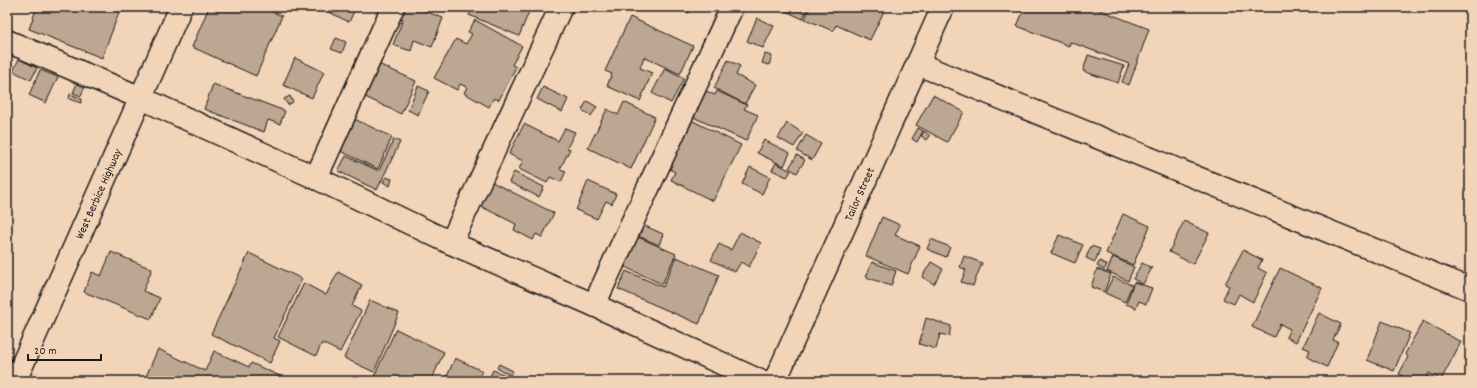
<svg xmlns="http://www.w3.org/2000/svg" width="1477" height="388" font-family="Dekko,sans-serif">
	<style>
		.building { fill: #bda692; stroke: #1c1c1c }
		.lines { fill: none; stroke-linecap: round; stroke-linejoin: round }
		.street-casing { stroke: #1c1c1c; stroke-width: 25 }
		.primary-casing { stroke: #1c1c1c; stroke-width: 25 }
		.street { stroke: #f2d4b8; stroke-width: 22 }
		.primary { stroke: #f2d4b8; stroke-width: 22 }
		.labels { text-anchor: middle; stroke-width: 3; stroke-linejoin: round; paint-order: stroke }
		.street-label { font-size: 12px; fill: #1c1c1c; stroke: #f2d4b8 }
	</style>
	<rect width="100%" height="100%" fill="#f2d4b8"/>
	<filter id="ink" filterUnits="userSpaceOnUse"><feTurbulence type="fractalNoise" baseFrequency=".025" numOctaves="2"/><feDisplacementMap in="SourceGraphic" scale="8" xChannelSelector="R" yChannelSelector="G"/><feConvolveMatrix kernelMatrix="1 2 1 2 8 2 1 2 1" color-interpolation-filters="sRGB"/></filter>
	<g filter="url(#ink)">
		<path class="building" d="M37,7H121L102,58L29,29Z
			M209,7H261L282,16L256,76L192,47Z
			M319,7H356L349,22Z
			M401,7H414L443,18L432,47L414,40L411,51L393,45L403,19L397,17Z
			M473,7H531L519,36L469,15Z
			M677,7H692L689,13Z
			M777,7H808L803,19Z
			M810,7H876L884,11L870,40L836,25L833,31L805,19Z
			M1019,7H1092L1149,29L1129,85L1122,82L1129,64L1070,42L1069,46L1017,26L1023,12L1018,10Z
			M630,17L693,46L680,74L644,57L640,68L652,73L640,101L607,86L612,74L605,71Z
			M757,18L774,26L763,48L747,41Z
			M475,20L522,46L512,65L516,67L499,100L494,98L489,107L464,93L467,87L460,84L457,90L434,78L456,39L466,44L472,34L468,32Z
			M336,38L346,42L342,53L331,49Z
			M765,54L772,56L769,65L762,63Z
			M1088,55L1124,66L1118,83L1083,71Z
			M295,58L324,72L312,98L283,85Z
			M19,59L37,68L31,80L13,71Z
			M728,60L740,66L736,75L755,85L745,104L714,88Z
			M374,62L416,81L401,114L359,94Z
			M665,68L684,78L671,103L652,93Z
			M40,70L58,77L46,103L29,95Z
			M77,83L85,86L81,96L73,93Z
			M213,84L285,111L280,124L268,120L264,132L204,109Z
			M418,86L429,91L418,115L408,110Z
			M543,87L568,99L562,112L537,99Z
			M706,91L715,95L717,91L747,105L744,109L758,115L746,141L693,117Z
			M70,94L82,99L81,103L69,99Z
			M933,95L964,112L947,142L916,125Z
			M290,96L293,102L288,105L284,99Z
			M587,101L597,107L591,116L582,110Z
			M624,102L655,117L631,169L588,148L607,109L618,115Z
			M348,116L392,137L378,169L334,148Z
			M685,117L741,145L713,201L671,180L675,172L661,165Z
			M787,123L803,133L794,147L778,138Z
			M524,124L558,141L565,128L575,132L567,148L570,149L560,169L566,171L561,182L550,177L547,183L519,169L523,161L509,154Z
			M918,128L923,131L917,142L912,139Z
			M924,131L930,136L927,140L921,136Z
			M806,135L821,144L812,160L797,151Z
			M394,139L400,142L377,190L338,171L346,156L379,171Z
			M764,140L790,153L784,166L757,153Z
			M797,155L805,160L797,173L789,168Z
			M776,163L791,171L787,177L772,170Z
			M750,167L770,177L762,194L742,184Z
			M514,172L544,187L539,197L509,182Z
			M386,177L392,179L390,186L383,182Z
			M588,181L616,194L612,204L606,201L597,219L576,210Z
			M492,182L554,213L542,237L536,234L533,240L514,230L516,224L480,206Z
			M1123,214L1150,226L1133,265L1106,253Z
			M882,217L900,225L895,235L920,246L908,274L866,256Z
			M1184,221L1209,233L1193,264L1169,252Z
			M643,225L663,234L659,245L638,236Z
			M740,232L761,243L749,267L741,262L735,272L711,260L719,244L731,250Z
			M1059,235L1083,245L1075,263L1051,253Z
			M638,237L676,254L662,284L625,267Z
			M931,239L950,247L946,257L927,249Z
			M1091,246L1100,249L1095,262L1086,258Z
			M1243,250L1262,260L1258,268L1267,273L1253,302L1239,294L1234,304L1223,299L1229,286L1225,284Z
			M111,252L152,269L143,291L160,298L151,319L84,292L92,272L101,276Z
			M249,253L302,279L274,338L280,341L270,363L211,334Z
			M964,256L982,263L973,286L961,282L966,270L960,267Z
			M676,257L719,275L699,324L618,289L626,271L663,287Z
			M1113,257L1134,267L1128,281L1107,271Z
			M1100,261L1107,265L1104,270L1097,266Z
			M872,262L896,271L891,286L866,277Z
			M931,262L943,269L934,284L922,277Z
			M1142,263L1152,268L1143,284L1133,279Z
			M1280,268L1322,288L1296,342L1286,337L1290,329L1280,324L1274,337L1252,327Z
			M1097,269L1111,274L1104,292L1091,287Z
			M338,272L362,285L352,306L361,311L340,352L322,343L316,356L278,337L304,283L326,295Z
			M1113,277L1132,285L1125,302L1105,293Z
			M1134,282L1152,288L1146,304L1139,301L1136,308L1126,304Z
			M370,300L399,313L374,372L344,358Z
			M1319,313L1341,324L1333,340L1338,342L1327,367L1307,357L1310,350L1303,347Z
			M926,318L951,326L949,336L940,334L936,349L919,344Z
			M1382,321L1410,333L1394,371L1367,360Z
			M1423,321L1461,342L1441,380L1429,373L1425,381H1412L1399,374L1408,357L1405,354Z
			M396,329L444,352L431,381H372Z
			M158,349L205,371L214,351L249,367L251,363L291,381H144Z
			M455,358L482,371L478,381H445Z
			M499,364L513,371L510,375L497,368Z
			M493,370L510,377L508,381H488Z"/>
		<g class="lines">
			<defs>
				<g id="street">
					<path d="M7,41L141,98L316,178L451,243L594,305L760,381"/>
					<path d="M918,64L1470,289"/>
					<path d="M316,178L393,7"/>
					<path d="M451,243L561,7"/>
					<path d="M594,305L732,7"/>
					<path id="s1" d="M775,381L943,7"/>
				</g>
				<g id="primary">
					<path id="s2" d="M15,381L181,7"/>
				</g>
			</defs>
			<use href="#street" class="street-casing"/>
			<use href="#primary" class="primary-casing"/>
			<use href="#street" class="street"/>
			<use href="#primary" class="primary"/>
		</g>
	</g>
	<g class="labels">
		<g class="street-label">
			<text dy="4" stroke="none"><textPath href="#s2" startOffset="205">West Berbice Highway</textPath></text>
			<text dy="4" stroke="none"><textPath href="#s1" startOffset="205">Tailor Street</textPath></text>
		</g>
	</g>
	<rect width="1477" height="388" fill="none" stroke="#f2d4b8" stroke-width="24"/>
	<rect x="12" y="12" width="1453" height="364" fill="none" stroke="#1c1c1c" stroke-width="1.5" filter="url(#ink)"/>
	<path d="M28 354v6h73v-6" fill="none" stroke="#1c1c1c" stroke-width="2"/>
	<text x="34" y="354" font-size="12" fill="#1c1c1c" stroke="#f2d4b8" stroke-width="3" paint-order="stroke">20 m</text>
</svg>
